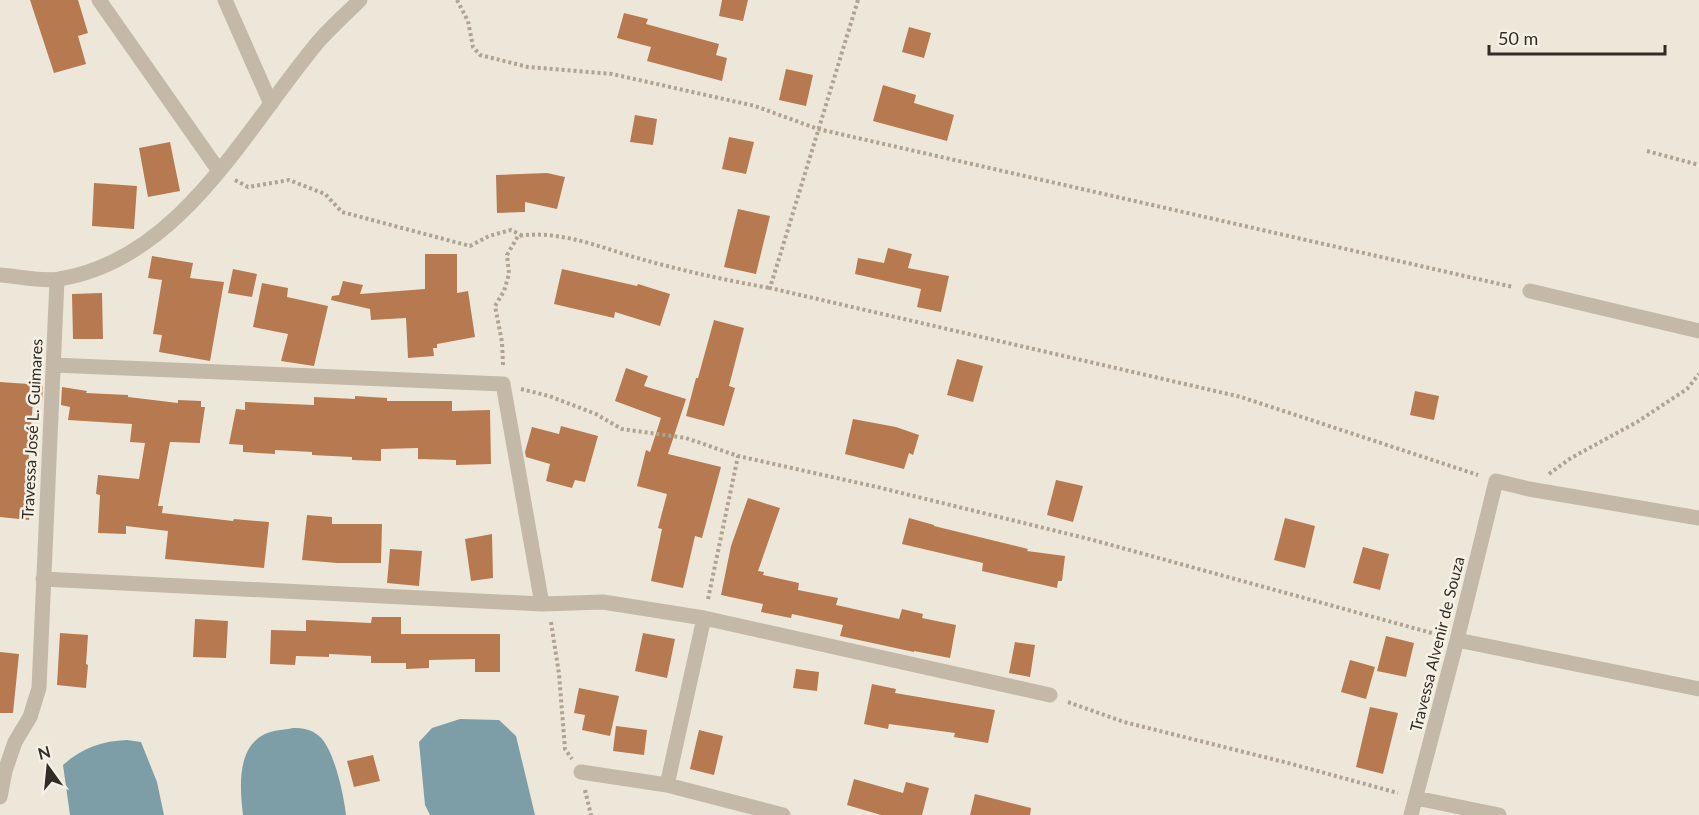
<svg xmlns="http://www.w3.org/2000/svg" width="1699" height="815" font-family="Lato,sans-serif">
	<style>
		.water { fill: #7d9ea7 }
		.building { fill: #b67950 }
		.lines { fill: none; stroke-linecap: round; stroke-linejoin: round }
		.path { stroke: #afa392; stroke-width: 4; stroke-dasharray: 3 3; stroke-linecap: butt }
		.minor { stroke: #c4b9a8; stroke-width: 15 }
		.labels { text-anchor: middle; stroke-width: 5; stroke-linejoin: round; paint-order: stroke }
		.street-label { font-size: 16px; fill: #322c27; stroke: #f6f1e5 }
	</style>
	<rect width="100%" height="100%" fill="#ede7da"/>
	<path class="water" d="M460,719L499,720L516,736L535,815H430L425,805L419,742L432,728Z
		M293,728C303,728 311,729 319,736C334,748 344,796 346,815H243C240,789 236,748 265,734C273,730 284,730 293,728Z
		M127,740L141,742L157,782L164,815H70L63,765C82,748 102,741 127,740Z"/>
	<path class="building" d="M30,0H78L88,33L78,36L86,64L54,73Z
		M722,0H748L743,21L719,16Z
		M624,13L648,19L646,24L719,44L716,55L727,58L722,81L647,61L651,47L617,38Z
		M909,27L931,33L924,58L902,52Z
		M786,69L813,75L806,106L779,100Z
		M883,85L916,95L914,103L954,115L947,141L873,121Z
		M635,115L657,119L653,145L630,142Z
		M729,137L754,142L746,174L722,169Z
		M170,142L180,191L148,197L139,148Z
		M547,173L565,177L557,209L525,202V212L497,213L496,175Z
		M94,183L137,186L134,229L92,226Z
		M738,209L770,216L756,274L724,267Z
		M888,248L912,254L908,268L949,276L941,312L917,307L921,289L855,274L858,258L884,263Z
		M425,254H457V293L468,291L475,337L437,344V348H433L434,356L408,358L406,318L371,320L370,309L331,300L332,296L339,295L343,281L363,285L360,294L425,289Z
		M152,256L193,263L190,278L224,282L210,361L159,352L162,335L153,334L162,280L148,278Z
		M233,269L257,274L252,297L228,293Z
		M562,269L637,286L638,284L670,294L660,326L615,312L614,318L554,304Z
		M262,283L288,288L287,297L328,306L314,366L281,361L288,334L253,327Z
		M102,293L103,339H73L72,294Z
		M714,320L744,328L729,386L735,388L724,426L686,416L696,378H698Z
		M957,359L983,366L973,402L947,395Z
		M626,368L648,376L644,386L686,399L668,454L721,467L702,538L695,536L683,588L651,581L662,529L658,528L667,494L637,486L646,450L650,452L661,418L615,401Z
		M0,382L43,385L42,402L33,401L28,468H33V471L29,520L0,517Z
		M62,387L87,391L86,393L128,395V397L178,403V400L201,401V407H205L200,441V443L170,442L158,506H163L162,513L233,521L234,519L269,522L264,568L165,559L168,531L126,526V534L98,533L100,495L96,494L98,475L139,479L145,443L130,442L132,424L68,420L70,407L61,405Z
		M1415,391L1439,396L1434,420L1410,415Z
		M355,396L387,398V401H452V411L490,410L491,464L456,465V460L418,459V448L381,449V461L352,460V457L312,455V452L275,450V454L243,452V445L229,444L236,409L245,410V402L314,405V397L355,399Z
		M853,419L896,427L919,435L913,455L909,453L904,469L845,454Z
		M561,426L598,436L585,482L575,480L572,488L546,481L550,464L526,457L525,452L532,427L559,434Z
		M1056,480L1083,486L1073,522L1047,515Z
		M748,498L780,508L758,571L764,572L763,575L799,583L798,590L838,598L836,605L899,619L902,609L923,614L922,618L956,625L950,658L914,651V652L840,636L843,625L792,614L791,618L761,612L763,604L721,595L731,546Z
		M307,515L332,517V524H382L381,563H337L302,560Z
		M909,518L934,525V526L1028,549L1027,551L1065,556L1062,581H1058L1057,588L982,571L983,563L902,544Z
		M1285,518L1315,526L1305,568L1274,560Z
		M492,534L493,578L471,581L465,539Z
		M1363,547L1389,554L1380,590L1353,583Z
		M390,549L422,551L419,586L387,583Z
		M372,617H401V634H500V672H475V659L429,660V668L406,669V663H371V656L329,654V657L296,656L295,665L270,664L271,630L306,631V620L371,623Z
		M195,619L228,621L226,658L193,657Z
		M60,633L88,635L86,664L88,665L86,688L57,685Z
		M643,633L675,639L667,678L635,671Z
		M1386,636L1414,643L1406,677L1377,671Z
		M1015,642L1035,645L1030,677L1009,673Z
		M0,652L19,654L13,713H0Z
		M1350,660L1375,667L1366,699L1341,692Z
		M796,669L819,672L817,691L793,688Z
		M872,684L896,689L895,693L995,710L988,743L954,737L955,733L889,724L888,729L864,724Z
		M579,688L619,696L610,736L582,730L585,715L574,713Z
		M1370,707L1398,713L1383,774L1356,767Z
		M616,726L647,730L644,755L613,751Z
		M699,730L723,736L714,775L690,769Z
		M373,755L380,781L354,787L347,761Z
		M854,779L903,793L906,782L929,788L922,815H881L847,805Z
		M975,794L1031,808L1030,815H970Z"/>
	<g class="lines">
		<path class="path" d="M457,0L468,21L473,47L480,55L528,67L612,74L755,106L818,129L1513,287
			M858,0L770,288L1241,397L1478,475
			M1647,151L1699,165
			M235,180L248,187L289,180L325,194L342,212L470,246L489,236L511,230L521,235
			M503,365L502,342L495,306L504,291L509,274L507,255L518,236C562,229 606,250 648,261C689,272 729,281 770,288
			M521,389L549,396L596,414L622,429L686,438L738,456L877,487L1093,540L1439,635
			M1549,474L1571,458L1637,422L1687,389L1699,374
			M708,599L738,456
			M551,622L559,674L565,749L572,759
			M1068,702L1124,722L1288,763L1398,793
			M585,790L591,815"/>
		<path class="minor" d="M99,0L219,171
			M225,0L271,104
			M0,275C17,276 43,282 59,279C180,260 246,128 318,42C331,27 346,14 360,0
			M1530,291L1699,331
			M53,365L503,384L542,604
			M43,579L542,604L603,602L704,618L1050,695
			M1457,640L1699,689
			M581,772L667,785L783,815
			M667,785L704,618
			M0,797L5,771L15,742L30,717L39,688L57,280
			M1416,798L1499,815
			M1411,815L1457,640L1496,481L1529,489L1699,518"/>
	</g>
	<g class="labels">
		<g class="street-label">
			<text transform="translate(32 429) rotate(-87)" y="6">Travessa José L. Guimares</text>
			<text transform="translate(1437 644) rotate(-76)" y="6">Travessa Alvenir de Souza</text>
		</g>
	</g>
	<g transform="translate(48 767) rotate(345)" stroke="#f6f1e5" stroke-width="4.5" paint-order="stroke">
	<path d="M0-4.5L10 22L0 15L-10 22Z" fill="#322c27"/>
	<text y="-9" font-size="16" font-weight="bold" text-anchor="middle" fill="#322c27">N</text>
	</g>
	<path d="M1489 45v9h176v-9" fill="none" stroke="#322c27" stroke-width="3"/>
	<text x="1498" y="45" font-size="18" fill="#322c27" stroke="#f6f1e5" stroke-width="4.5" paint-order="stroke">50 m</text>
</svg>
